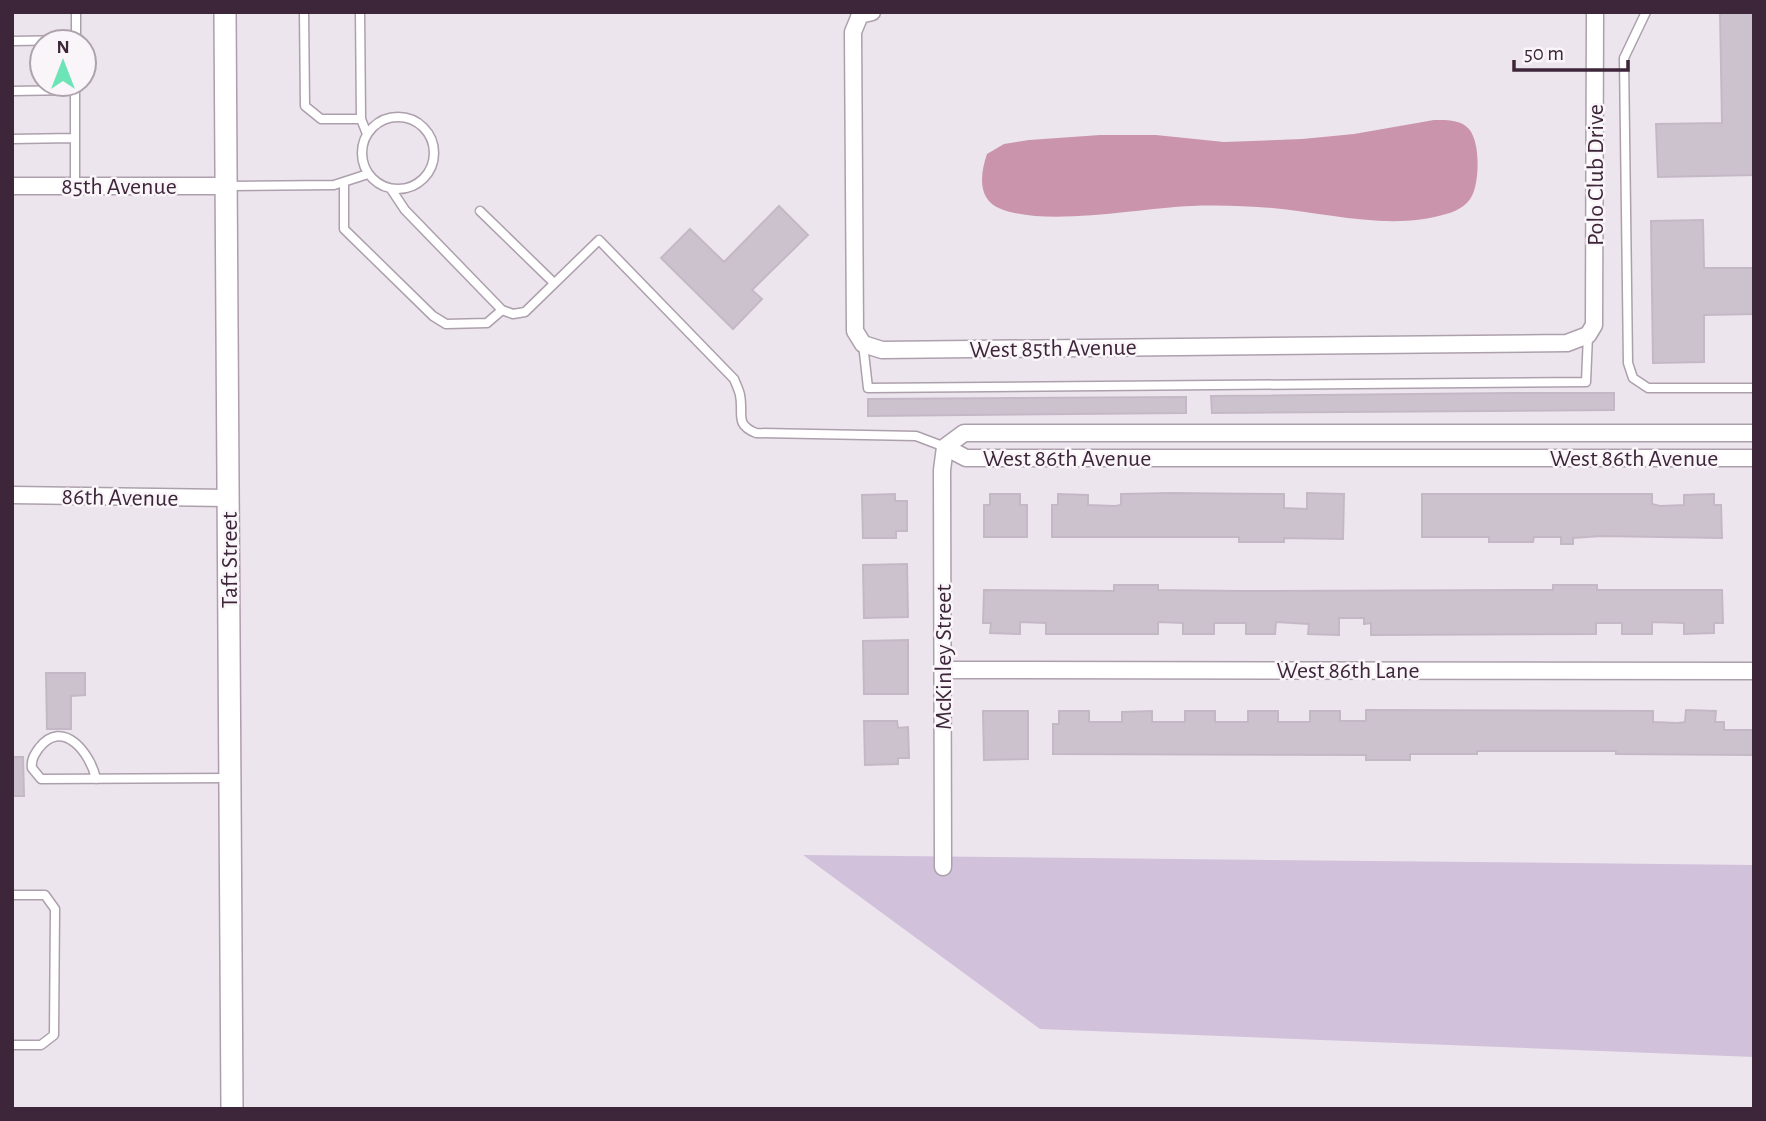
<svg xmlns="http://www.w3.org/2000/svg" width="1766" height="1121" font-family="'Alegreya Sans',sans-serif">
	<style>
		.green { fill: #d2c1db }
		.water { fill: #cb94ad }
		.building { fill: #ccc2cd; stroke: #c5b8c6; stroke-width: 2 }
		.lines { fill: none; stroke-linecap: round; stroke-linejoin: round }
		.lane-casing { stroke: #ada0ad; stroke-width: 11 }
		.street-casing { stroke: #ada0ad; stroke-width: 19 }
		.secondary-casing { stroke: #af9cae; stroke-width: 24 }
		.lane { stroke: #fff; stroke-width: 8 }
		.street { stroke: #fff; stroke-width: 16 }
		.secondary { stroke: #fff; stroke-width: 21 }
		.labels { text-anchor: middle; stroke-width: 5; stroke-linejoin: round; paint-order: stroke }
		.street-label { font-size: 24px; fill: #3d263a; stroke: #f9f5f9 }
	</style>
	<rect width="100%" height="100%" fill="#ece5ed"/>
	<path class="green" d="M803,855L1754,865V1057L1040,1029Z"/>
	<path class="water" d="M1434,120C1446,120 1460,119 1469,129C1480,142 1479,176 1474,191C1470,204 1458,211 1446,214C1392,231 1327,213 1272,208C1246,206 1218,205 1192,206C1139,208 1048,227 1001,209C977,200 980,174 987,154L1004,144L1029,140L1100,135H1156L1224,142L1302,139L1354,134Z"/>
	<path class="building" d="M1720,12H1754V175L1658,177L1656,124L1722,123Z
		M779,206L808,235L752,290L762,299L733,329L661,258L690,229L724,262Z
		M1703,220L1704,268H1754V314L1704,315V362L1653,363L1651,221Z
		M1511,393H1614V410L1212,413L1211,396Z
		M1186,397V413L868,416V399Z
		M1171,493L1284,494V508L1307,509V493L1344,494L1343,539L1284,538V542H1239V537H1052V505H1058V494L1088,495V505L1115,506L1121,505V494Z
		M895,494V501H907V531H896V538H863L862,495Z
		M990,494H1020V505H1027V537H984V505H990Z
		M1422,494H1652V504L1660,506L1684,505V495L1714,494V505H1721L1722,538L1601,536L1573,538V544H1561V537H1534L1533,542H1489V537H1422Z
		M907,564L908,617L864,618L863,565Z
		M1114,585H1158V590L1240,591L1553,590V585H1597V590H1722L1723,623H1714V633L1684,634V623L1652,622V634H1622V623H1596V634L1371,635V623L1364,624V618H1339V635L1308,634L1309,624L1276,622L1275,634H1246V623H1214V634H1183V623L1158,622V634H1046V623L1020,622V634L990,633L991,623H983L984,590L1114,591Z
		M908,640V694H864L863,641Z
		M46,673H85V695L71,696V729H47Z
		M1366,710L1653,711V722L1678,723L1685,722L1686,710L1716,711L1715,722H1724V730H1754V755L1616,754V751H1477V754H1410V760H1366V755L1053,754V724H1059V711H1089V722H1122V712L1152,711V722H1185V711H1215V722H1248V711H1278V722H1310V711H1340V721H1366Z
		M983,711H1028V759L984,760Z
		M864,721H897L898,728L908,727L909,758H898V764L865,765Z
		M12,757H23L24,796H12Z"/>
	<g class="lines">
		<defs>
			<path id="lane" d="M304,12L305,106L321,119H361
				M360,12L361,119L367,134
				M1646,12L1624,58L1628,363L1633,378L1648,388H1754
				M12,41L76,40
				M76,42V12
				M12,91L75,90
				M362 153a36 36 0 1 1 72 0a36 36 0 1 1-72 0Z
				M12,139L75,138
				M344,182V229L433,316L446,324L487,323L502,310
				M75,186V84
				M226,186L334,185L368,174
				M391,189L405,210L502,310L513,314L525,312L599,240L734,379C736,384 739,390 740,395C744,414 734,424 756,433L916,436L945,447
				M480,211L554,283
				M863,344L868,388L1586,382L1588,335
				M96,779C91,754 63,717 39,748C34,755 31,760 32,768L41,779L228,778
				M12,895H45L55,909L54,1035L41,1045H12"/>
			<path id="street" d="M872,12L860,15L853,32L855,331L863,344L882,350L1567,343L1588,335L1594,325L1595,12
				M12,186H226
				M945,447L964,433H1754
				M945,447L966,458H1754
				M12,495L228,498
				M943,670L1754,671
				M943,867L942,470L945,447"/>
			<path id="secondary" d="M225,12L232,1109"/>
		</defs>
		<use href="#lane" class="lane-casing"/>
		<use href="#street" class="street-casing"/>
		<use href="#secondary" class="secondary-casing"/>
		<use href="#lane" class="lane"/>
		<use href="#street" class="street"/>
		<use href="#secondary" class="secondary"/>
	</g>
	<g class="labels">
		<g class="street-label">
			<text transform="translate(1595 175) rotate(-90)" y="8">Polo Club Drive</text>
			<text x="119" y="194">85th Avenue</text>
			<text transform="translate(1053 348) rotate(-1)" y="8">West 85th Avenue</text>
			<text x="1067" y="466">West 86th Avenue</text>
			<text x="1634" y="466">West 86th Avenue</text>
			<text transform="translate(120 497) rotate(1)" y="8">86th Avenue</text>
			<text transform="translate(229 560) rotate(-90)" y="8">Taft Street</text>
			<text transform="translate(943 657) rotate(-90)" y="8">McKinley Street</text>
			<text x="1348" y="678">West 86th Lane</text>
		</g>
	</g>
	<rect width="1766" height="1121" fill="none" stroke="#3d263a" stroke-width="28"/>
	<g transform="translate(63 63)"><circle r="33" fill="#f9f5f9" stroke="#aea2ad" stroke-width="2"/>
	<path d="M0-5L12 26L0 18L-12 26Z" fill="#6de3b8"/>
	<text y="-10" font-size="19" font-weight="bold" text-anchor="middle" fill="#3d263a">N</text>
	</g>
	<path d="M1514 60v10h114v-10" fill="none" stroke="#3d263a" stroke-width="3.5"/>
	<text x="1524" y="60" font-size="21" fill="#3d263a" stroke="#f9f5f9" stroke-width="5" paint-order="stroke">50 m</text>
</svg>
